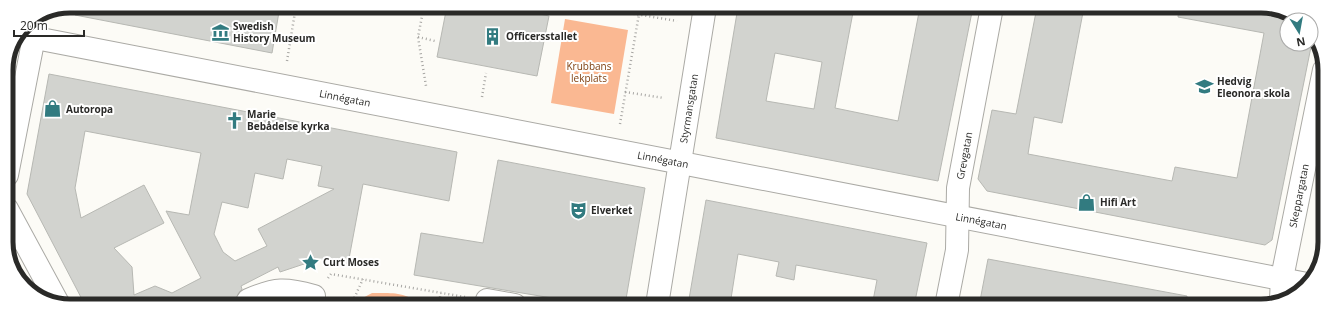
<svg xmlns="http://www.w3.org/2000/svg" width="1331" height="312" font-family="'Open Sans',sans-serif">
	<style>
		.green { fill: #fab892 }
		.building { fill: #d2d3cf; stroke: #b7b8b3; fill-rule: evenodd }
		.lines { fill: none; stroke-linecap: round; stroke-linejoin: round }
		.minor-casing { stroke: #abaaa5; stroke-width: 24 }
		.path { stroke: #a7a6a3; stroke-width: 2.5; stroke-dasharray: 1 3; stroke-linecap: butt }
		.minor { stroke: #fff; stroke-width: 22 }
		.labels { text-anchor: middle; stroke-width: 4; stroke-linejoin: round; paint-order: stroke }
		.poi-label { font-size: 10px; font-weight: bold; fill: #2a2a28; stroke: #fff; text-anchor: start }
		.park-label { font-size: 10px; fill: #7f3f0f; stroke: #fff }
		.street-label { font-size: 10px; fill: #2a2a28; stroke: #fff }
		.rim { fill: none; stroke: #2a2a28; stroke-width: 5 }
	</style>
	<rect width="100%" height="100%" fill="#fcfbf6"/>
	<path class="green" d="M565,19L628,30L614,114L551,103Z
		M372,293C387,293 409,291 418,305H358L359,300Z"/>
	<path class="building" d="M76,6H280L272,53L75,15Z
		M447,6H502L549,16L537,76L437,57Z
		M738,7H854L835,108L898,121L920,7H973L938,181L716,138ZM775,53L822,62L814,109L766,101Z
		M1037,7H1084L1062,123L1034,117L1028,154L1172,181L1175,167L1237,178L1264,33L1178,17L1179,7H1273L1297,20H1287V44H1311V34L1313,37L1272,240L1265,245L987,191L978,179L992,110L1016,114Z
		M49,74L457,152L449,201L363,184L348,264L319,259L280,272L278,267L241,286L242,289L236,298L237,305H85L27,194ZM85,131L201,153L189,215L166,211L201,278L172,293L155,286L134,295L132,267L114,248L164,223L144,185L81,218L75,188ZM287,159L322,166L318,186L334,189L258,229L267,246L235,261L223,252L214,234L222,202L248,208L255,173L283,179Z
		M498,160L645,188L625,305H594L414,275L421,233L483,243Z
		M706,200L927,243L914,306H872L877,280L796,265L794,280L776,276L779,262L738,254L730,305H688Z
		M988,259L1187,296V306H979Z"/>
	<g class="lines">
		<defs>
			<g id="minor">
				<path id="s1" d="M20,35L1307,284"/>
				<path d="M7,175L34,37"/>
				<path d="M7,209L59,305"/>
				<path id="s2" d="M1281,299L1282,278L1324,70"/>
				<path d="M248,300C276,288 285,288 314,296"/>
				<path d="M487,300L515,305"/>
				<path id="s3" d="M657,305L705,7"/>
				<path id="s4" d="M946,306L957,250L958,188L992,7"/>
			</g>
		</defs>
		<use href="#minor" class="minor-casing"/>
		<path class="path" d="M424,6L418,37L426,86
			M591,7L599,8
			M599,7V8L677,21
			M556,12L557,6
			M418,37L435,41
			M287,61L296,6
			M625,92L664,98
			M482,97L486,73
			M620,124L639,14
			M328,278L331,274L465,297
			M351,305L363,279
			M438,305L441,293"/>
		<use href="#minor" class="minor"/>
	</g>
	<defs>
		<symbol id="museum-bare" viewBox="-9 -9 18 18"><path d="M0-6L6-3V-2H-6V-3ZM-5-1h2V3h-2ZM-1-1h2V3h-2ZM3-1h2V3H3ZM-6 4H6V6H-6Z" fill="#327b80" stroke="#fff" stroke-width="2.5" paint-order="stroke"/></symbol>
		<symbol id="building-bare" viewBox="-9 -9 18 18"><path d="M-4-6H4V6H1V3H-1V6H-4ZM-2.5-4.3h1.7v1.8h-1.7ZM.8-4.3h1.7v1.8H.8ZM-2.5-1h1.7V.8h-1.7ZM.8-1h1.7V.8H.8Z" fill="#327b80" stroke="#fff" stroke-width="2.5" paint-order="stroke"/></symbol>
		<symbol id="school-bare" viewBox="-9 -9 18 18"><path d="M0-5L7-2L0 1L-7-2ZM-4 1L0 2.5L4 1V4Q0 6-4 4Z" fill="#327b80" stroke="#fff" stroke-width="2.5" paint-order="stroke"/></symbol>
		<symbol id="shop-bare" viewBox="-9 -9 18 18"><path d="M-5-2.5h2.3a2.7 3.5 0 0 1 5.4 0H5L5.5 6h-11ZM-1.5-2.5h3a1.5 2.3 0 0 0-3 0Z" fill="#327b80" stroke="#fff" stroke-width="2.5" paint-order="stroke"/></symbol>
		<symbol id="church-bare" viewBox="-9 -9 18 18"><path d="M-1.2-6h2.4v3.5h3.3v2.4h-3.3V6h-2.4V-.1h-3.3v-2.4h3.3Z" fill="#327b80" stroke="#fff" stroke-width="2.5" paint-order="stroke"/></symbol>
		<symbol id="theatre-bare" viewBox="-9 -9 18 18"><path d="M-5-5.5Q0-4 5-5.5V0Q5 5 0 6Q-5 5-5 0ZM-3.3-2.5H-1v1.5H-3.3ZM1-2.5H3.3v1.5H1ZM-2.8 1Q0 5.5 2.8 1Z" fill="#327b80" stroke="#fff" stroke-width="2.5" paint-order="stroke"/></symbol>
		<symbol id="sight-bare" viewBox="-9 -9 18 18"><path d="M0-6L1.8-2.2L6-1.7L2.9 1.2L3.7 5.4L0 3.3L-3.7 5.4L-2.9 1.2L-6-1.7L-1.8-2.2Z" fill="#327b80" stroke="#fff" stroke-width="2.5" paint-order="stroke"/></symbol>
	</defs>
	<g fill-rule="evenodd">
		<use href="#museum-bare" x="208" y="20" width="25" height="25"/>
		<use href="#building-bare" x="480" y="24" width="25" height="25"/>
		<use href="#school-bare" x="1192" y="74" width="25" height="25"/>
		<use href="#shop-bare" x="40" y="96" width="25" height="25"/>
		<use href="#church-bare" x="222" y="108" width="25" height="25"/>
		<use href="#shop-bare" x="1074" y="190" width="25" height="25"/>
		<use href="#theatre-bare" x="566" y="198" width="25" height="25"/>
		<use href="#sight-bare" x="298" y="250" width="25" height="25"/>
	</g>
	<g class="labels">
		<g class="poi-label">
			<text x="233" y="30">Swedish<tspan x="233" dy="12">History Museum</tspan></text>
			<text x="506" y="40">Officersstallet</text>
			<text x="1217" y="85">Hedvig<tspan x="1217" dy="12">Eleonora skola</tspan></text>
			<text x="66" y="113">Autoropa</text>
			<text x="247" y="118">Marie<tspan x="247" dy="12">Bebådelse kyrka</tspan></text>
			<text x="1100" y="206">Hifi Art</text>
			<text x="591" y="214">Elverket</text>
			<text x="323" y="266">Curt Moses</text>
		</g>
		<g class="park-label">
			<text x="589" y="70">Krubbans<tspan x="589" dy="12">lekplats</tspan></text>
		</g>
		<g class="street-label">
			<text dy="4" stroke="none"><textPath href="#s1" startOffset="331">Linnégatan</textPath></text>
			<text dy="4" stroke="none"><textPath href="#s3" startOffset="199">Styrmansgatan</textPath></text>
			<text dy="4" stroke="none"><textPath href="#s4" startOffset="152">Grevgatan</textPath></text>
			<text dy="4" stroke="none"><textPath href="#s1" startOffset="655">Linnégatan</textPath></text>
			<text dy="4" stroke="none"><textPath href="#s2" startOffset="105">Skeppargatan</textPath></text>
			<text dy="4" stroke="none"><textPath href="#s1" startOffset="979">Linnégatan</textPath></text>
		</g>
	</g>
	<path d="M0 0H1331V312H0ZM70 13H1261A57 57 0 0 1 1318 70V242A57 57 0 0 1 1261 299H70A57 57 0 0 1 13 242V70A57 57 0 0 1 70 13Z" fill="#fff" fill-rule="evenodd"/>
	<path class="rim" d="M70 13H1261A57 57 0 0 1 1318 70V242A57 57 0 0 1 1261 299H70A57 57 0 0 1 13 242V70A57 57 0 0 1 70 13Z"/>
	<g transform="translate(1299 32) rotate(169)"><circle r="19" fill="#ffffff" stroke="#aaaaa9"/>
	<path d="M0-3L7 15L0 10L-7 15Z" fill="#327b80"/>
	<text y="-6" font-size="11" font-weight="bold" text-anchor="middle" fill="#2a2a28">N</text>
	</g>
	<path d="M14 30v6h70v-6" fill="none" stroke="#2a2a28" stroke-width="2"/>
	<text x="20" y="30" font-size="12" fill="#2a2a28" stroke="#ffffff" stroke-width="3" paint-order="stroke">20 m</text>
</svg>
